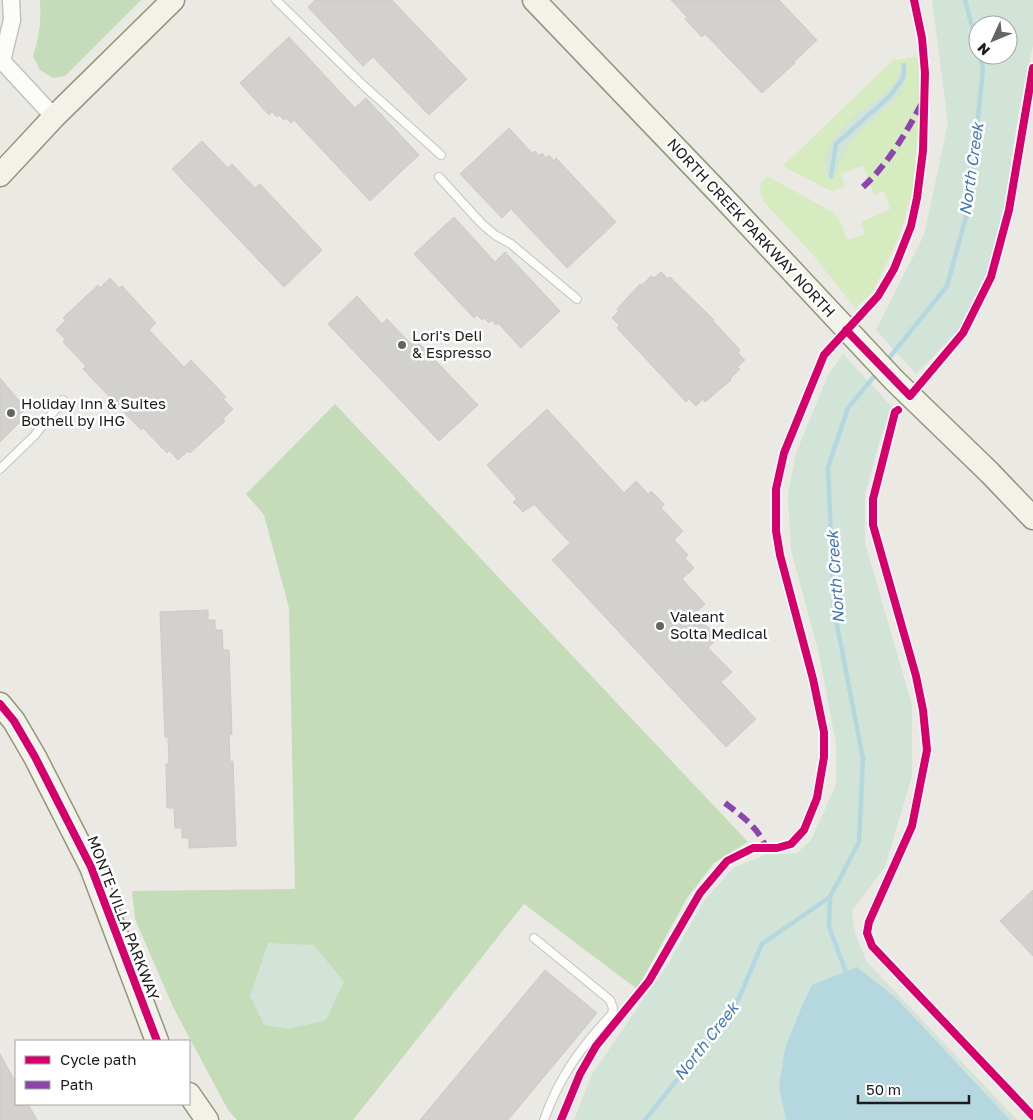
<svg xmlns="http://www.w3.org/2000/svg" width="1033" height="1120" font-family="'Golos Text',sans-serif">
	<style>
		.grass { fill: #d7ebc0 }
		.forest { fill: #c4dcb7 }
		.wetland { fill: #d2e3d8; fill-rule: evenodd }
		.water { fill: #b5d8e0 }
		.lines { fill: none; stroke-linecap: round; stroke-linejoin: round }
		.stream { stroke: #b5d8e0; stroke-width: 4.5 }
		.building { fill: #d3d1cd; stroke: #cecac5 }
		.lane-casing { stroke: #c3c2c0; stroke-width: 10 }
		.street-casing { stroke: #c3c2c0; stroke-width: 19 }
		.secondary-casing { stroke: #93957c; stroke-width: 25 }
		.lane { stroke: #fcfcfb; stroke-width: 8 }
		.street { stroke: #fcfcfb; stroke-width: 16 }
		.secondary { stroke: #f2f2e8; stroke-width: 22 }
		.quiet { stroke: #8e44ad; stroke-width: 6; stroke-dasharray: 12 6; stroke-linecap: butt }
		.cycleway-casing { stroke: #fff; stroke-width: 11 }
		.cycleway { stroke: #d6006c; stroke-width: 8 }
		.poi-dot { fill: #646462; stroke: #fff; stroke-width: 2 }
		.labels { text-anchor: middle; stroke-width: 5; stroke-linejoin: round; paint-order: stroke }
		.street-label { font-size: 15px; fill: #1c1c1c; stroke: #fff }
		.poi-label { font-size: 15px; fill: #1c1c1c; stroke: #fff; text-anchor: start }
		.water-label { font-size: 16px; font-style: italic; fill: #4378b1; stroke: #fff }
	</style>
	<rect width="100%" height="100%" fill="#ebe9e4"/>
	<path class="grass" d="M919,57L921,95L913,191L898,240L872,293L855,308L813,255L764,202L760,190L761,182L767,176L831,211C841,219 843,228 847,240L865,234L861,222L890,209L884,191L874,195L863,166L841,174L845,187L831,191L788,169L784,165L893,60Z"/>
	<path class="forest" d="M40,0H141L65,76L53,78L40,70L33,56C40,35 41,21 40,0Z
		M335,404L748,842L714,863L687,898L637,989L524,904L353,1120H237L228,1110L173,1007L135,919L132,891L295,889L289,608L264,515L246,494Z"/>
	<path class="wetland" d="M932,0H1033V45L1018,116L1004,208L988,268L979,292L960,329L916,374L876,330L924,235L948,123ZM978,25H1008V55H978Z
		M906,67L907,74L901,94L857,134L839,161L836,175L832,180L828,179L825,163L827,151L835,137L852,118L886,92L896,81L901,68Z
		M843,354L892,407L879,443L865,494V543L912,705V776L885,867L852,911L855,933L867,962L1017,1120H574L592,1074L669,962L704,901L733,868L765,855L797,853L811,840L836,785V744L819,654L791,550L788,494L796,453L828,375Z
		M268,943L314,945L344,982L326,1020L289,1029L264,1025L250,996Z"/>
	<path class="water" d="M857,967L896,998L1010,1120H786L779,1087L785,1048L802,1006L812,985Z"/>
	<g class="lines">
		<path class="stream" d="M965,0L978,49
			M831,176L836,144L890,96L903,78L904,65
			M885,363L947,286L969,206L983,69L980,55
			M830,897L829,927L846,972
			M645,1120L708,1041L739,998L762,944L830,897L859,842L863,759L834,609L828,467L848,408L877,373"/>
	</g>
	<path class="building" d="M315,0H392L467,79L429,115L373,57L363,66L308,7Z
		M671,0H779L817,40L794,62L795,63L762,93L705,34L702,37L685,19L687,17Z
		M289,37L355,108L366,98L419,155L370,201L294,120L291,123L286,118L284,120L279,115L277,117L272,112L269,115L240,83Z
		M509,128L532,153L535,151L539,156L542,153L546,158L549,155L554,161L556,158L616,222L567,268L511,209L502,218L460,174Z
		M202,141L228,168L232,164L255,188L260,184L322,250L284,287L172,169Z
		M454,217L495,262L505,252L560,311L521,348L498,323L496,325L491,320L489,323L484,318L482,320L477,315L474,318L414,254Z
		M661,272L668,279L670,277L714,320L713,321L740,350L738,353L745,360L737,367L740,369L730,379L731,380L705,402L703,399L696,406L689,399L686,402L617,328L619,325L612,318L619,311L617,309L640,284L642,285L651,276L654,278Z
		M110,278L119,288L122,286L156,323L149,330L184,367L191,360L226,397L223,399L233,409L223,419L225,421L190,453L188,451L178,460L169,450L167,453L143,428L141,430L83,369L86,366L63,342L65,339L56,330L66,320L63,318L98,285L100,288Z
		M357,296L382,324L387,319L411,344L415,339L478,405L439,441L328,324Z
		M0,378L26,409L18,416L22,420L0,442Z
		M547,409L624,493L636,481L648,494L651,491L664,504L661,508L683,531L674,540L688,555L685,558L694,568L682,579L705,604L695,613L718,638L708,648L732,672L721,682L756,719L726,747L552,560L570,543L534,504L523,512L513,502L517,499L487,465Z
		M208,610V620H215V630H222L223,650H229L232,734L229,735L230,762L233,761L236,846L189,848V838H182V828H175L174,808H167L166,764H169L168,737H165L160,612Z
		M1033,890V956L1000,921Z
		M545,970L597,1013L508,1120H420Z
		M0,1054L16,1083V1104H28L37,1120H0Z"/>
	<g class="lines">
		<defs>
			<path id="lane" d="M276,0L364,86L441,155
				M439,177L482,224L495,235L511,244L577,299
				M0,469L34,436L63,400
				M534,938L610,1000L613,1008L612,1014C581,1047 559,1077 544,1120"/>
			<path id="street" d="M11,0L12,20L2,61L54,117"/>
			<path id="secondary" d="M534,0L719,193L894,380L990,473L1033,518
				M0,175L54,117L173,0
				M0,704L14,721L35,757L91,867L157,1041
				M189,1094L207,1120"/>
		</defs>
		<use href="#lane" class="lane-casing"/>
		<use href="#street" class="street-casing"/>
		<use href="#secondary" class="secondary-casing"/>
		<use href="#lane" class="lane"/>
		<use href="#street" class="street"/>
		<use href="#secondary" class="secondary"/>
		<path class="quiet" d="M863,187C888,164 906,133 922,103
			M725,803C742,816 759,828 766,848"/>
		<defs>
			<path id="cycleway" d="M846,330L910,396L963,333L991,277L1009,210L1033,68
				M898,410L895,412L873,499V525L916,676L923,710L927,750L912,826L869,922L867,933L872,946L1033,1116
				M0,704L14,721L35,757L91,867L157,1041
				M561,1120L580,1074L596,1046L649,981L700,893L727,861L753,848H777L791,844L804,830L817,798L824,757V732L813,679L780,555L776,531V489L784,453L824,355L878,296L894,269L911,226L917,198L923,151L925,73L922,38L914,0"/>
		</defs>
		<use href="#cycleway" class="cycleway-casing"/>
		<use href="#cycleway" class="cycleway"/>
	</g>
	<g class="poi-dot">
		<circle cx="402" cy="345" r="5"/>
		<circle cx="11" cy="413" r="5"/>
		<circle cx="660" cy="626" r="5"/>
	</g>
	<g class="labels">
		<g class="street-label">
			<text transform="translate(751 228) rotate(47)" y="5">NORTH CREEK PARKWAY NORTH</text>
			<text transform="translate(123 918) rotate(69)" y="5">MONTE VILLA PARKWAY</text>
		</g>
		<g class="poi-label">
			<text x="412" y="341">Lori's Deli<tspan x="412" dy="17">&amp; Espresso</tspan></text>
			<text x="21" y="409">Holiday Inn &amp; Suites<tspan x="21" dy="17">Bothell by IHG</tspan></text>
			<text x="670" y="622">Valeant<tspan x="670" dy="17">Solta Medical</tspan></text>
		</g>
		<g class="water-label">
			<text transform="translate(971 169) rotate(-82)" y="6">North Creek</text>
			<text transform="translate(835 577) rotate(-94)" y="6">North Creek</text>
			<text transform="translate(706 1041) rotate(-52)" y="6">North Creek</text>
		</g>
	</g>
	<rect x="15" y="1040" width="175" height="65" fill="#ffffff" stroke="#a4a4a4"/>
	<rect x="25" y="1056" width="25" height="8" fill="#d6006c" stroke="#a4a4a4"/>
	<text x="60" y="1065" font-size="15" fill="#1c1c1c">Cycle path</text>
	<rect x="25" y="1081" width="25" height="8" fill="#8e44ad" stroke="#a4a4a4"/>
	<text x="60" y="1090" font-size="15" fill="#1c1c1c">Path</text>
	<g transform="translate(993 40) rotate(226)"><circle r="24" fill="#ffffff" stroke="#a4a4a4"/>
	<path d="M0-4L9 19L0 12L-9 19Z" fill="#646462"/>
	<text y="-8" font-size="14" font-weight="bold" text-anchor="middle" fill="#1c1c1c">N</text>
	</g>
	<path d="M858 1095v8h111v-8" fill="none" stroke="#1c1c1c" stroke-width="2.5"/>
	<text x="866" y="1095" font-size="15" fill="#1c1c1c" stroke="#ffffff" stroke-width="4" paint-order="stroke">50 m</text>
</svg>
